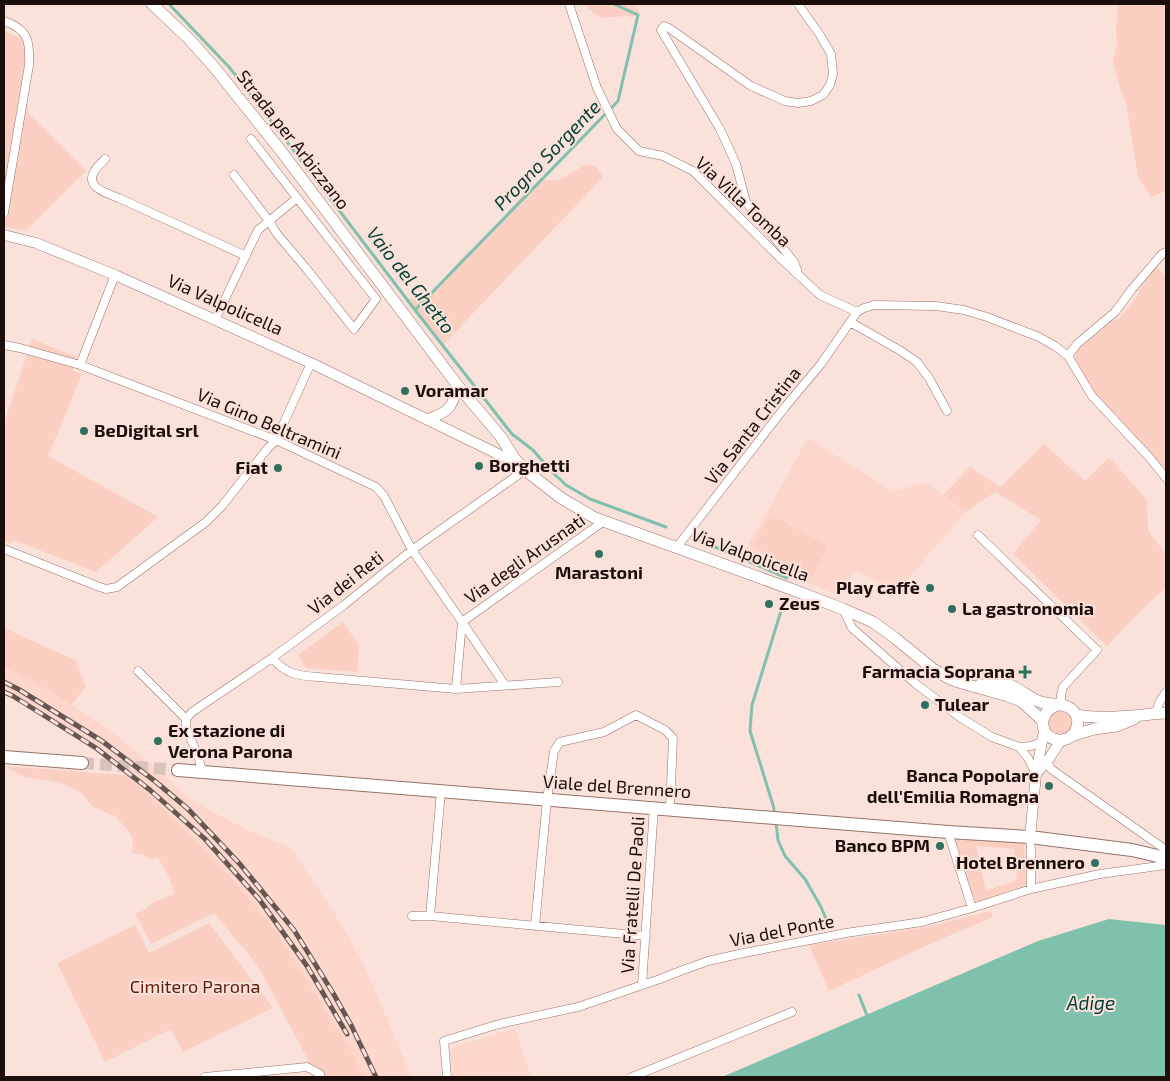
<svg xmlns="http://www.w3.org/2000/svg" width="1170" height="1081" font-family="'Exo 2',sans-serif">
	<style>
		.built { fill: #fdd7cb }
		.green { fill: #fbcfc2; fill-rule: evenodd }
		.water { fill: #80c1ad }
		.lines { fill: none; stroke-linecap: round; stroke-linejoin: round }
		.stream { stroke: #80c1ad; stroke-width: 3 }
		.primary-tunnel { stroke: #d9c2bc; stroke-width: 12; stroke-dasharray: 12 6; stroke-linecap: butt }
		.minor-casing { stroke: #967368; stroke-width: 9 }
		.tertiary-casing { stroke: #967368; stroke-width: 11 }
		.secondary-casing { stroke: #967368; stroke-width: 12 }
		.primary-casing { stroke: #967368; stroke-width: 14 }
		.minor { stroke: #fff; stroke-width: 8 }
		.tertiary { stroke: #fff; stroke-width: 10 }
		.secondary { stroke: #fff; stroke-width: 11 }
		.primary { stroke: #fff; stroke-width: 12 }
		.rail-casing { stroke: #675752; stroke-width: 5 }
		.rail { stroke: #fae2db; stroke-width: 3; stroke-dasharray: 9; stroke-linecap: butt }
		.poi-dot { fill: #2f705f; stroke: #fae2db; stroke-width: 2 }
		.labels { text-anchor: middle; stroke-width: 4; stroke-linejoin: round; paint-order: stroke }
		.street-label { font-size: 18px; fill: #1b0e0b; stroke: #fae2db }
		.poi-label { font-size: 18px; font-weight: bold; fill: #1b0e0b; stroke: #fae2db; text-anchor: start }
		.park-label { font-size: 18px; fill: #5f1c06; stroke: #fae2db }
		.water-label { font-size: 19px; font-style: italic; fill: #023f32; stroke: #fae2db }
	</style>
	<rect width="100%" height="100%" fill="#fae2db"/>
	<path class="built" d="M808,438L893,492L925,482L966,512L897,591L856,571L838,595L784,573L741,558Z
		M4,667L54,693L110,731L163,773L189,799L245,829L291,848L335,914L361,959L388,1020L411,1077H363L355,1057L278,934L236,883L146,791L127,775L96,752L41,715L4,695Z
		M515,1028L531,1077H452L450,1052L453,1047Z"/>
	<path class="green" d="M583,4H635L641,15L600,18Z
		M1117,4H1166V191L1151,197L1138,177L1126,103L1121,91L1113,62L1117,44L1116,28L1118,14Z
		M4,31L24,40L28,113L86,171L26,231L4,227Z
		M585,165L596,166L603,177L442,346L407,299C413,298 421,298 426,295C448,281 459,254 482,243L522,196L541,179L556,181L563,178Z
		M1156,267L1166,276V478L1101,404L1074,361L1077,350L1111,321L1119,319L1138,295L1139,290Z
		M32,339L77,357L73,370L82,374L48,456L158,517L96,572L13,540L11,544L4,541V424Z
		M1044,444L1085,481L1109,457L1147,500L1148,531L1166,554V587L1134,618L1107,646L1013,554L1041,520L995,492L966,512L943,495L970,467L1000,487Z
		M770,514L828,546L811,578L753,546Z
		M343,622L359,645L357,672L306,668L298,655Z
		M4,628L75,660L86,687L71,705L54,693L4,667Z
		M1064,708L1075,718L1071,733L1052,736L1045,719L1047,715Z
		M5,766L127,775L146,791L236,883L278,934L355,1057L363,1077H316L305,1054L258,966L214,913L151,944L135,913L141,912L154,902L174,894C171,879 166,871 158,858L150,859L144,855L132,853L133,839L127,829L115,816L102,811L91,805L83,794L66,785L46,780L24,777Z
		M954,837L1024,842L1026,885L975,903ZM976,846L1014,849L1017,880L986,891Z
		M991,911L993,917L932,943L829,991L809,945L927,927Z
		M209,923L273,1008L183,1052L171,1029L105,1062L57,963L135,925L149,953Z"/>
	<path class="water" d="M1109,919L1166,925V1077H722L1038,941Z"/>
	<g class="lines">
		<path class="stream" d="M169,4L229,67L256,101L415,310L512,434L533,450L550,470L566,485L590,499L666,527
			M415,310L618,101L638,15L614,4
			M694,538L787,578
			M775,814L773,805L750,731L752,705L785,598
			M776,822L778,840L785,856L805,879L821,907L830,928
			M859,995L868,1018"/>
		<path class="primary-tunnel" d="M82,763L178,770"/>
		<defs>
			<path id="minor" d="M569,4L597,88L617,129L639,151L663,156L693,171L779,257L820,295L857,312
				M4,21C29,30 30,41 29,65L4,213
				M105,159C102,163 96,167 94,172C85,188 109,194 119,198L246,256
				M234,175L269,221L277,234L305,267L354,329L376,299L251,139
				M797,274V270L794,262L746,202L736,164L720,129L661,30L664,26L669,28L751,86L785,101L798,103L811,101L823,95L830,85L833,74L831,54L820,35L798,4
				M215,320L258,230L297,198
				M850,322L901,351L917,362L929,378L947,411
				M4,345L20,348L80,365L276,440L376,487L384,496L412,550L462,622L456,689
				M1068,356L1077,344L1115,312L1132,289L1162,254L1166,252
				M80,365L115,275
				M978,535L1097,650L1063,687L1061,695V705
				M677,547L785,407L821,364L857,312L864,308L874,305L936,306L964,310L987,317L1039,337L1055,346L1068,356L1092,396L1149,457L1166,478
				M4,549L97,586L106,589L117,587L206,522L222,506L268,448L276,440L311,363
				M843,609L852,628L916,684L961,718L992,737L1019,747L1031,746L1042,742
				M272,658C286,674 298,676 318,677L456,689L558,682
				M138,671L186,719
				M505,685L462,622L604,521
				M1156,713L1159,703L1166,692
				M1019,747L1028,758L1036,774
				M1047,762L1051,769L1166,850
				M202,772L199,759L186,727V719L192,712L272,658L344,605L412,550L525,470
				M948,832L972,908
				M1030,837L1031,851V889
				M412,916H430L646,936
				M430,916L441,791
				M535,926L547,800L554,751L560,742L604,732L636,715L665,730L673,738L670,809
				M642,985L654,807
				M205,1077L307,1067L320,1074L321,1077
				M447,1077L444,1041L499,1024L578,1007L660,979L683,970L708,961L739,954L846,933L922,922L972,908L1031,889L1100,874L1166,865
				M632,1077L792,1012"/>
			<path id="tertiary" d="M4,235L36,243L115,275L311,363L502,456L514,458
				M428,419C449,412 452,408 458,386
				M1036,773L1047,762L1061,740
				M1030,837L1036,774L1044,731"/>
			<path id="secondary" d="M152,4L189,39L214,67L281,151L458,386L501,437L514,458L525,470L561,498L595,518L791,589L843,609L873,622L895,638L933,669L950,679L965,684L1008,696L1021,701L1042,720
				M980,685C991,684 1004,681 1014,687C1024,692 1031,699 1041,702C1050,705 1060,703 1068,707C1084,714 1079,739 1061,740C1040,741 1035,712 1058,705
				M1076,715C1098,719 1121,717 1143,715C1151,714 1158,713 1166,713
				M1071,736L1094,729L1117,726L1134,719"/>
			<path id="primary" d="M4,757L82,763
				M178,770L948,832L1030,837L1132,850L1166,858"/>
		</defs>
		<use href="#minor" class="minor-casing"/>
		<use href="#tertiary" class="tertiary-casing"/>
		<use href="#secondary" class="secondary-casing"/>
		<use href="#primary" class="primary-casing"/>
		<use href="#minor" class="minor"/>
		<use href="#tertiary" class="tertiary"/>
		<use href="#secondary" class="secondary"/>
		<use href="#primary" class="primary"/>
		<defs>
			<path id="rail" d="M4,682L18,689L102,741L156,782L188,809L239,863L294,930L333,993L351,1025L376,1077
				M4,692L13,696L96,748L150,790L205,839L259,899L307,966L347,1034"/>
		</defs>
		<use href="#rail" class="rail-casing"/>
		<use href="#rail" class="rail"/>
	</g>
	<g class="poi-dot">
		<circle cx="405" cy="391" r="5"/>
		<circle cx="84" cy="431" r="5"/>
		<circle cx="479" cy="466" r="5"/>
		<circle cx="278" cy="468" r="5"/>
		<circle cx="599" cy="554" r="5"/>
		<circle cx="930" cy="588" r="5"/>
		<circle cx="769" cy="604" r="5"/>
		<circle cx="952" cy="609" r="5"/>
		<path d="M1022.5 664.5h5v5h5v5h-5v5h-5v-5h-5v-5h5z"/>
		<circle cx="925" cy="705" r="5"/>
		<circle cx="158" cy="741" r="5"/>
		<circle cx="1049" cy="786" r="5"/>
		<circle cx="940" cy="846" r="5"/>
		<circle cx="1095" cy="863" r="5"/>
	</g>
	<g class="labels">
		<g class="street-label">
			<text transform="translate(293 140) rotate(52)" y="6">Strada per Arbizzano</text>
			<text transform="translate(743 202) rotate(43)" y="6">Via Villa Tomba</text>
			<text transform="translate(225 305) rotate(24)" y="6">Via Valpolicella</text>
			<text transform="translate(269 424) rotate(23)" y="6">Via Gino Beltramini</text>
			<text transform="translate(753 426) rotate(-52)" y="6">Via Santa Cristina</text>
			<text transform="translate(750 555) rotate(20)" y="6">Via Valpolicella</text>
			<text transform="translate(525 559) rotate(-35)" y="6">Via degli Arusnati</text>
			<text transform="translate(346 583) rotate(-38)" y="6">Via dei Reti</text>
			<text transform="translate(617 787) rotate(4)" y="6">Viale del Brennero</text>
			<text transform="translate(633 895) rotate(-86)" y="6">Via Fratelli De Paoli</text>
			<text transform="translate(782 931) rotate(-11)" y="6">Via del Ponte</text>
		</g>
		<g class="poi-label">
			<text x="415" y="397">Voramar</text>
			<text x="94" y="437">BeDigital srl</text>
			<text x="489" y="472">Borghetti</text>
			<text x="268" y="474" text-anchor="end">Fiat</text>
			<text x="599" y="579" text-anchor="middle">Marastoni</text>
			<text x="920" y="594" text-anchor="end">Play caffè</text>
			<text x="779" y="610">Zeus</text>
			<text x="962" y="615">La gastronomia</text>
			<text x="1015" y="678" text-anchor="end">Farmacia Soprana</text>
			<text x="935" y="711">Tulear</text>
			<text x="168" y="737">Ex stazione di<tspan x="168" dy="21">Verona Parona</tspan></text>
			<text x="1039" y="782" text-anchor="end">Banca Popolare<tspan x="1039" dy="21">dell'Emilia Romagna</tspan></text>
			<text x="930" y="852" text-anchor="end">Banco BPM</text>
			<text x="1085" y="869" text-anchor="end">Hotel Brennero</text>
		</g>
		<g class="park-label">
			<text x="195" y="993">Cimitero Parona</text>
		</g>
		<g class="water-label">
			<text transform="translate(547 155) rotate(-46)" y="7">Progno Sorgente</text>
			<text transform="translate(411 280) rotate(52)" y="7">Vaio del Ghetto</text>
			<text x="1091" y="1010">Adige</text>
		</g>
	</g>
	<rect width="1170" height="1081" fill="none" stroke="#1b0e0b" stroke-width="10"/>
</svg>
